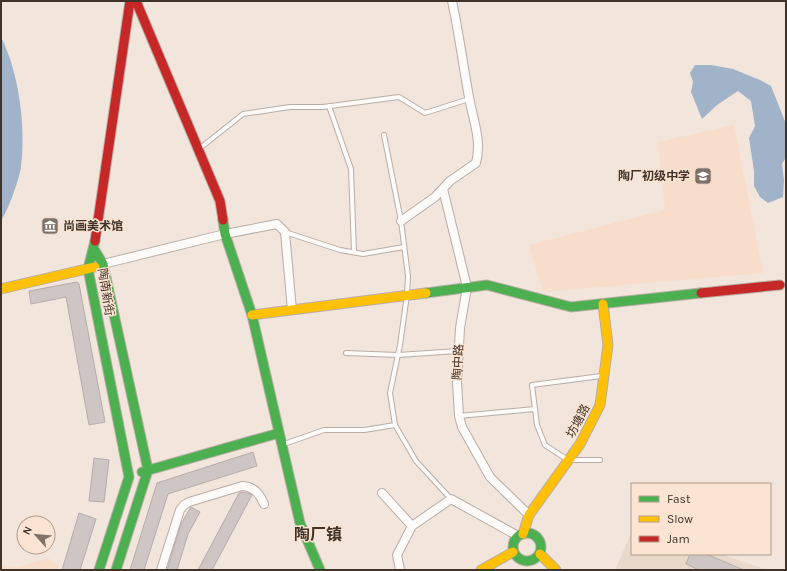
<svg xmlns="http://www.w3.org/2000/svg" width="787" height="571" font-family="Karla,'Noto Sans SC',sans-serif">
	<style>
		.built { fill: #f8ddcb }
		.industrial { fill: #e8d9cb }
		.water { fill: #a0b3c8 }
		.building { fill: #cec5c5; stroke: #b6acad }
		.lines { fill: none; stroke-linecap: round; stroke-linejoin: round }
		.lane-casing { stroke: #b8ada5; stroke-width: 6 }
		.street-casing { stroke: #b8ada5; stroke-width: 10 }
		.fast-casing { stroke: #b8ada5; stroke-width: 11 }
		.slow-casing { stroke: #b8ada5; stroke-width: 11 }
		.jam-casing { stroke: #b8ada5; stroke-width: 11 }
		.lane { stroke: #fdfbfa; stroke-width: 4 }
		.street { stroke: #fdfbfa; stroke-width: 8 }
		.fast { stroke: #4caf50; stroke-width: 9 }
		.slow { stroke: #ffc107; stroke-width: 9 }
		.jam { stroke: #c62828; stroke-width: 9 }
		.labels { text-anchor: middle; stroke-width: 3; stroke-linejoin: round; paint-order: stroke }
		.poi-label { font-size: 12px; font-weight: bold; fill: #3f332a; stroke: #fce4d2; text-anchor: end }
		.street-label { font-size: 12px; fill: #3f332a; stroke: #fce4d2 }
		.district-label { font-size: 16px; font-weight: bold; fill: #3f332a; stroke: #fce4d2 }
	</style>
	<rect width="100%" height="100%" fill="#f2e5dc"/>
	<path class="built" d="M734,125L763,273L543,292L529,245L665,210L658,142Z
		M48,558L59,566L58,570H1V565L18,567Z"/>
	<path class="industrial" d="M632,531V554H721L767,570H615Z"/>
	<path class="water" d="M1,37C19,73 26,126 21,166C20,178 8,210 1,221Z
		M695,65H711L733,69L760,80L771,86L786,124V157L782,164L784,180L783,197L768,203L760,197L754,186V171L749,138L755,126L751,101L738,91L717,105L702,119L691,92L693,82L690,73Z"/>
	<path class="building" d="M77,282L79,284L105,422L89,425L66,297L31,304L29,291Z
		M253,452L257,466L168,494L144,570H130L157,483Z
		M94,458L109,460L104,502L89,501Z
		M243,492L248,493L252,495L212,570H198L239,493Z
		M191,507L200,512L188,534L177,570H167L181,524Z
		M79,513L96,519L80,570H62Z
		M690,554H706L744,570H699L686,564Z"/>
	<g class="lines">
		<defs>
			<path id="lane" d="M329,106L351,169L354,252
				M384,135L401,221L408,276L407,295L400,345L390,393L395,425L416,461L451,499
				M199,149L243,114L290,107H323L399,97L425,113L469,99
				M285,232L340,250L363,254L404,247
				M346,353L398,355L458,351
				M535,409L537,425L545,445L568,460H600
				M459,416L535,409L532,385L601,376
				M284,444L324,430H364L395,425"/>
			<path id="street" d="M443,189L467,287L460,328L457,382L459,416L462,427L490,477L529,515
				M401,221L435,197L450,181L476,163C482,140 473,120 469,97C463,65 459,33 452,1
				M103,264L225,234L277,224L285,232L292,310
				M382,493L412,526
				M161,570L180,510L184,505L189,502L242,486C254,486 260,494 264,504
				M400,570L397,555L412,526L451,499L518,536"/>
			<path id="fast" d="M223,220L225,234L252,315L300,523L320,570
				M95,241L88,269L129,477L99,570
				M94,249L103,264L148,470L116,570
				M426,293L487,285L571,307L701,293
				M142,472L279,433
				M513 547a14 14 0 1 1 28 0a14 14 0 1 1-28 0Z"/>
			<path id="slow" d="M1,289L95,267
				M252,315L426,293
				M523,534L529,515L580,444L600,405L608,345L603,304
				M540,554L556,570
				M481,570L513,552"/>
			<path id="jam" d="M136,1L220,201L223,220
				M95,241L130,1
				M701,293L780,285"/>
		</defs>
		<use href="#lane" class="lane-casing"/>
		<use href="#street" class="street-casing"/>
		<use href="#fast" class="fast-casing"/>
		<use href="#slow" class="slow-casing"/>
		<use href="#jam" class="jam-casing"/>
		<use href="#lane" class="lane"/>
		<use href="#street" class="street"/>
		<use href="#fast" class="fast"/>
		<use href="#slow" class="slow"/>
		<use href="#jam" class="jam"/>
	</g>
	<defs>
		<symbol id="school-square" viewBox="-11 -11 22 22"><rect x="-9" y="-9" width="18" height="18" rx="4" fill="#7e7168" stroke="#fce4d2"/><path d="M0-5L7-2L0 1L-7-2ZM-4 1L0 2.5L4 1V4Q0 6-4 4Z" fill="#fff"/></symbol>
		<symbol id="museum-square" viewBox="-11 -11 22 22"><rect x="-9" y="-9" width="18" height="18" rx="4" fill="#7e7168" stroke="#fce4d2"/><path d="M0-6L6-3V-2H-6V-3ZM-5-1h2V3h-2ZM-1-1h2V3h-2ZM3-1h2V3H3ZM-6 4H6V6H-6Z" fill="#fff"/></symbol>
	</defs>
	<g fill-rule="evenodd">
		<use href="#school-square" x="693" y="166" width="20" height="20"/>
		<use href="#museum-square" x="40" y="216" width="20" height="20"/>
	</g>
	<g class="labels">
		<g class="poi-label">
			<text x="690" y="180">陶厂初级中学</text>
			<text x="63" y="230" text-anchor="start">尚画美术馆</text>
		</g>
		<g class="street-label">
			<text transform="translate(106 292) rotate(81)" y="4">陶南新街</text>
			<text transform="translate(458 362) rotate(-87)" y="4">陶中路</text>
			<text transform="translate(578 421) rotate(-62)" y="4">坊塘路</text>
		</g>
		<g class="district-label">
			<text x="318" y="540">陶厂镇</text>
		</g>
	</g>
	<rect width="787" height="571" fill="none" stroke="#3f332a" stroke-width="4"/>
	<rect x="631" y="483" width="140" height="72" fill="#fce4d2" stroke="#b09d8f"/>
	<rect x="639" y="496" width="20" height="6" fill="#4caf50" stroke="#b09d8f"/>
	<text x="667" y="503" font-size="12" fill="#3f332a">Fast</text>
	<rect x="639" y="516" width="20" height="6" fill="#ffc107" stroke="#b09d8f"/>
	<text x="667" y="523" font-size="12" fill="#3f332a">Slow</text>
	<rect x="639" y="536" width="20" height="6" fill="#c62828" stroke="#b09d8f"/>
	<text x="667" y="543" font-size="12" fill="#3f332a">Jam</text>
	<g transform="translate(36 535) rotate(297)"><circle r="19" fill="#fce4d2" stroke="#b09d8f"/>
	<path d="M0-3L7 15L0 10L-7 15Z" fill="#7e7168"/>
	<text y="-6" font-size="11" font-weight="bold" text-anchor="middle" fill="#3f332a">N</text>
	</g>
</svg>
